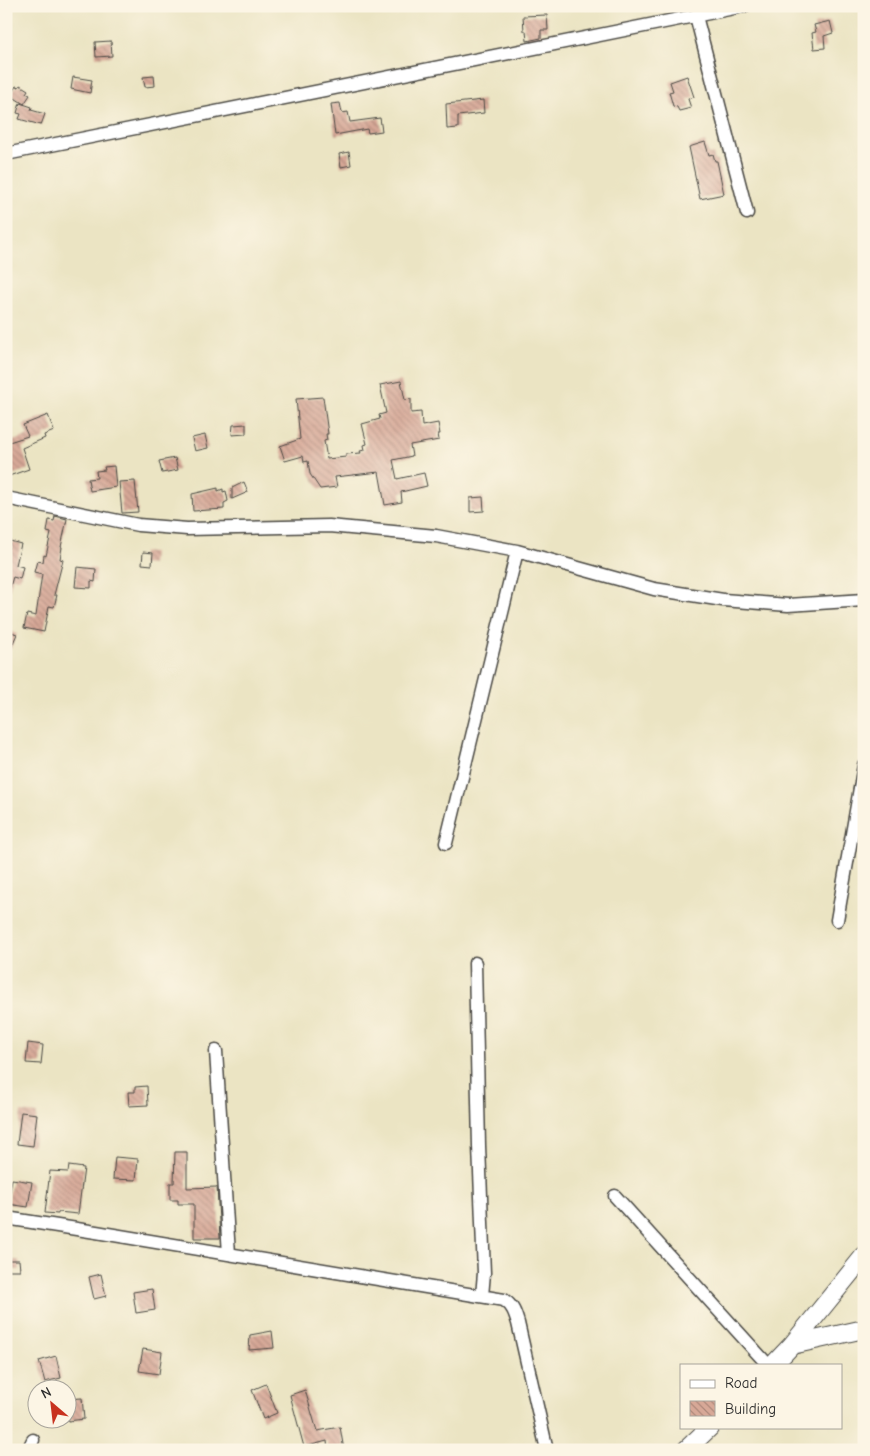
<svg xmlns="http://www.w3.org/2000/svg" width="870" height="1456" font-family="'Comic Neue',sans-serif">
	<style>
		.building { fill: url(#building-back-hatch) }
		.lines { fill: none; stroke-linecap: round; stroke-linejoin: round }
		.street-casing { stroke: #484742; stroke-width: 15 }
		.secondary-casing { stroke: #484742; stroke-width: 20 }
		.street { stroke: #fff; stroke-width: 12 }
		.secondary { stroke: #fff; stroke-width: 18 }
	</style>
	<defs>
		<pattern id="building-back-hatch" width="6" height="6" patternUnits="userSpaceOnUse" patternTransform="scale(1.25)"><rect width="6" height="6" fill="#d7a897"/><path d="M-1 5l2 2M0 0l6 6M5-1l2 2" fill="none" stroke="#af897b"/></pattern>
	</defs>
	<rect width="100%" height="100%" fill="#fcf5e5"/>
	<filter id="ink" filterUnits="userSpaceOnUse"><feTurbulence type="fractalNoise" baseFrequency=".02" numOctaves="2"/><feDisplacementMap in="SourceGraphic" scale="10" xChannelSelector="R" yChannelSelector="G"/><feConvolveMatrix kernelMatrix="1 2 1 2 8 2 1 2 1" color-interpolation-filters="sRGB"/></filter>
	<filter id="wash" filterUnits="userSpaceOnUse"><feTurbulence type="fractalNoise" baseFrequency=".0096" numOctaves="4" result="noise"/><feDisplacementMap in="SourceGraphic" scale="20" xChannelSelector="R" yChannelSelector="G"/><feGaussianBlur stdDeviation="1.12" result="paint"/><feColorMatrix in="noise" values="0 0 0 0 0 0 0 0 0 0 0 0 0 0 0 0 0 1.4 0 .05"/><feComposite in="paint" operator="in"/></filter>
	<g filter="url(#wash)">
		<rect width="100%" height="100%" fill="#ebe4c3"/>
		<g id="blocks">
			<path class="building" d="M547,15L548,30H541V38L527,41L526,31H524L523,16Z
				M830,21L833,33L824,36L825,48L814,49L812,33L816,32L814,25Z
				M111,41L112,56L96,57L95,42Z
				M154,76L155,86L145,87L143,77Z
				M687,76L694,97L688,99L691,108L679,111L677,107L673,106L669,92L673,91L670,82Z
				M73,77L92,80L90,93L71,89Z
				M20,85L28,90L26,93L30,95L24,104L10,95L16,86L19,87Z
				M483,100L484,113L458,116V128L447,129L446,104Z
				M20,103L32,107L31,110L45,114L41,125L19,119L21,114L17,113Z
				M340,103L342,113L348,112L350,122L380,118L382,131L368,133L367,129L335,135L331,104Z
				M705,142L709,155L713,154L715,161H717L724,194L700,199L689,147Z
				M349,152L351,165L341,167L339,154Z
				M401,381L405,400L411,399V413L421,412L422,426L438,423L440,434H438L439,440L410,445L412,456L393,460L397,479L424,473L427,486L401,492L402,502L385,505L379,472L335,477L337,487L320,489L310,474L308,461L304,462L303,456L285,461L280,446L300,439L296,399L323,397L328,434H326L327,440L324,441L327,459L346,457V454L361,453L360,451L365,450L364,445L367,444L362,424L380,419L379,415L386,413L380,385Z
				M48,415L54,431L44,435L45,438L22,448L29,469L6,477V443L28,436L23,425Z
				M246,424V434L232,435L233,425Z
				M205,435L208,448L195,451L192,438Z
				M175,458L178,470L162,473L159,461Z
				M114,466L116,487L90,491L88,479L97,478L96,471L105,470L104,467Z
				M135,481L138,512L122,513L119,482Z
				M244,482L248,492L232,499V488Z
				M218,488V491L223,489V492L226,491L228,501L224,503V509L193,511L192,494Z
				M483,497L484,511L470,512V498Z
				M55,516L67,519L61,547H62L60,559L63,560L54,595H57L54,607L49,606L44,632L24,628L27,614L36,616L42,574L34,572L37,561L43,562L44,555L46,556L51,533L47,532L49,520L54,521Z
				M10,541L21,544L16,565L23,567L20,579L13,577L9,590L6,589V555Z
				M143,552L153,553L152,565L142,564Z
				M77,567L96,569L95,582L91,581V588L75,587Z
				M6,630L17,634L6,659Z
				M28,1043L43,1045L41,1064L26,1063Z
				M147,1086L148,1105L129,1106L128,1092H135V1087Z
				M21,1112L37,1114L33,1146L17,1144Z
				M175,1152H187V1188L217,1187L220,1238H194V1204H178V1200H170V1183H174Z
				M115,1157L138,1159L136,1180L113,1179Z
				M69,1166L84,1168L78,1214L58,1212V1214L45,1213L50,1171L68,1172Z
				M12,1179L32,1182L28,1207L8,1204Z
				M6,1260H19L20,1270H6Z
				M101,1274L106,1296L94,1299L89,1277Z
				M152,1289L155,1310L136,1313L133,1292Z
				M272,1331L274,1348L249,1350L250,1335Z
				M143,1349L162,1352L159,1374L139,1371Z
				M56,1356L61,1378L45,1382L39,1361Z
				M266,1384L277,1413L263,1419L252,1390Z
				M305,1390L317,1431L340,1427L344,1450H328L327,1441L304,1447L290,1395Z
				M82,1398L84,1419L68,1421V1399Z"/>
		</g>
	</g>
	<g filter="url(#ink)">
		<use href="#blocks" fill-opacity="0" stroke="#484742" stroke-width="1"/>
		<g class="lines">
			<defs>
				<path id="street" d="M696,16L747,213
					M6,154L744,6
					M6,498L138,525L187,529L329,526L436,536L517,551L654,589L723,600L788,605L864,600
					M446,843L517,551
					M837,920L864,765
					M475,963L479,1146L484,1273L482,1296
					M216,1051L229,1254
					M615,1196L768,1365
					M6,1218L96,1232L504,1300C513,1306 515,1313 518,1323L547,1450
					M28,1450L33,1440"/>
				<path id="secondary" d="M792,1345L864,1329
					M773,1365L792,1345L864,1256
					M686,1450L710,1427"/>
			</defs>
			<use href="#street" class="street-casing"/>
			<use href="#secondary" class="secondary-casing"/>
			<use href="#street" class="street"/>
			<use href="#secondary" class="secondary"/>
		</g>
	</g>
	<rect width="870" height="1456" fill="none" stroke="#fcf5e5" stroke-width="25"/>
	<rect x="680" y="1364" width="162" height="65" fill="#fcf5e5" stroke="#a8a49b"/>
	<rect x="690" y="1380" width="25" height="8" fill="#ffffff" stroke="#a8a49b"/>
	<text x="725" y="1388" font-size="15" fill="#2b2b2b">Road</text>
	<rect x="690" y="1401" width="25" height="15" fill="url(#building-back-hatch)" stroke="#a8a49b"/>
	<text x="725" y="1414" font-size="15" fill="#2b2b2b">Building</text>
	<g transform="translate(52 1404) rotate(332)"><circle r="24" fill="#fcf5e5" stroke="#a8a49b"/>
	<path d="M0-4L9 19L0 12L-9 19Z" fill="#c8321e"/>
	<text y="-8" font-size="14" font-weight="bold" text-anchor="middle" fill="#2b2b2b">N</text>
	</g>
</svg>
